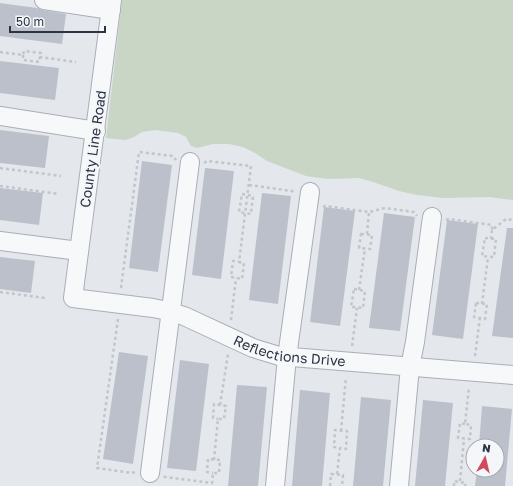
<svg xmlns="http://www.w3.org/2000/svg" width="513" height="486" font-family="'Golos Text',sans-serif">
	<style>
		.green { fill: #c9d6c5 }
		.building { fill: #bbc0ca }
		.lines { fill: none; stroke-linecap: round; stroke-linejoin: round }
		.minor-casing { stroke: #a9aeb7; stroke-width: 20 }
		.path { stroke: #c2c5cb; stroke-width: 2.5; stroke-dasharray: 3 3; stroke-linecap: butt }
		.minor { stroke: #f7f8fa; stroke-width: 18 }
		.labels { text-anchor: middle; stroke-width: 4; stroke-linejoin: round; paint-order: stroke }
		.street-label { font-size: 14px; fill: #2b3445; stroke: #f4f6f9 }
	</style>
	<rect width="100%" height="100%" fill="#e4e7ec"/>
	<path class="green" d="M122,0H513V200L489,197L443,198L417,195L399,191L370,181L359,178L328,179L306,176L267,161L255,153L243,147L229,144H213L197,148L191,146L186,137L178,133L155,130L142,132L134,137L125,140L106,138Z"/>
	<path class="building" d="M0,3L37,8L42,10L66,14L62,44L0,36Z
		M0,61L59,68L55,100L0,93Z
		M0,130L49,136L45,168L0,163Z
		M142,161L172,165L158,272L129,268Z
		M205,168L234,171L221,279L192,275Z
		M0,188L43,193L39,225L0,220Z
		M262,193L291,196L278,304L249,300Z
		M324,207L355,211L340,326L310,322Z
		M384,213L415,217L400,331L369,328Z
		M447,220L478,224L463,339L432,335Z
		M507,228H513V338L492,336Z
		M0,257L35,261L31,293L0,289Z
		M119,352L148,356L133,464L103,459Z
		M180,360L209,364L196,471L167,468Z
		M237,385L267,387L258,486H228Z
		M300,390L330,393L322,486H292Z
		M361,397L391,400L383,486H353Z
		M423,400L453,403L445,486H415Z
		M482,406L512,409L505,486H475L477,470H497V446H479Z"/>
	<g class="lines">
		<defs>
			<g id="minor">
				<path d="M44,0L111,10"/>
				<path id="s1" d="M112,0L73,298L153,308L168,311L184,316L253,348L279,356L513,375"/>
				<path d="M0,116L96,131"/>
				<path d="M0,241L79,251"/>
				<path d="M150,473L190,162"/>
				<path d="M275,486L287,357L310,192"/>
				<path d="M399,486L410,367L415,342L432,217"/>
			</g>
		</defs>
		<use href="#minor" class="minor-casing"/>
		<path class="path" d="M0,52L23,55L24,51L41,53L40,57L76,62
			M23,55V60L39,62L40,57
			M204,163L207,161L251,166L239,262L244,263L242,279L231,277L233,261L239,262
			M0,168L61,176
			M249,185L292,191L294,193
			M0,186L59,194
			M242,194L253,196L251,214L239,212Z
			M323,207L325,206L369,212L385,208L414,212L417,216
			M446,220L449,219L492,225V230L506,219L513,220
			M361,234L372,235L370,249L359,248Z
			M367,234L369,212
			M485,238L496,239L494,257L482,256Z
			M491,239L492,230
			M121,288L139,152L173,156L176,160
			M354,289L365,291L363,308L351,307Z
			M359,290L365,248
			M0,292L45,298
			M476,303L487,304L485,319L474,317Z
			M482,304L488,257
			M118,319L97,468L132,473L135,472
			M231,320L236,278
			M352,346L357,308
			M475,356L480,318
			M220,405L228,354
			M465,424L460,423L458,438L470,439L471,425L465,424L469,387
			M341,431L346,377
			M214,460L218,419H224L226,406L214,404L213,418L218,419
			M337,474L340,448L334,447L335,430L347,431L346,449L340,448
			M164,476L165,477L212,483L213,473H219L220,460L208,459L207,472L213,473
			M460,481L464,439
			M330,486L331,474L343,475L342,486
			M454,486V481L466,483L465,486"/>
		<use href="#minor" class="minor"/>
	</g>
	<g class="labels">
		<g class="street-label">
			<text transform="translate(93 149) rotate(-82)" y="5">County Line Road</text>
			<text dy="5" stroke="none"><textPath href="#s1" startOffset="526">Reflections Drive</textPath></text>
		</g>
	</g>
	<g transform="translate(485 458) rotate(8)"><circle r="19" fill="#f4f6f9" stroke="#a4a8b1"/>
	<path d="M0-3L7 15L0 10L-7 15Z" fill="#d1495b"/>
	<text y="-6" font-size="11" font-weight="bold" text-anchor="middle" fill="#2b3445">N</text>
	</g>
	<path d="M10 26v6h95v-6" fill="none" stroke="#2b3445" stroke-width="2"/>
	<text x="16" y="26" font-size="12" fill="#2b3445" stroke="#f4f6f9" stroke-width="3" paint-order="stroke">50 m</text>
</svg>
